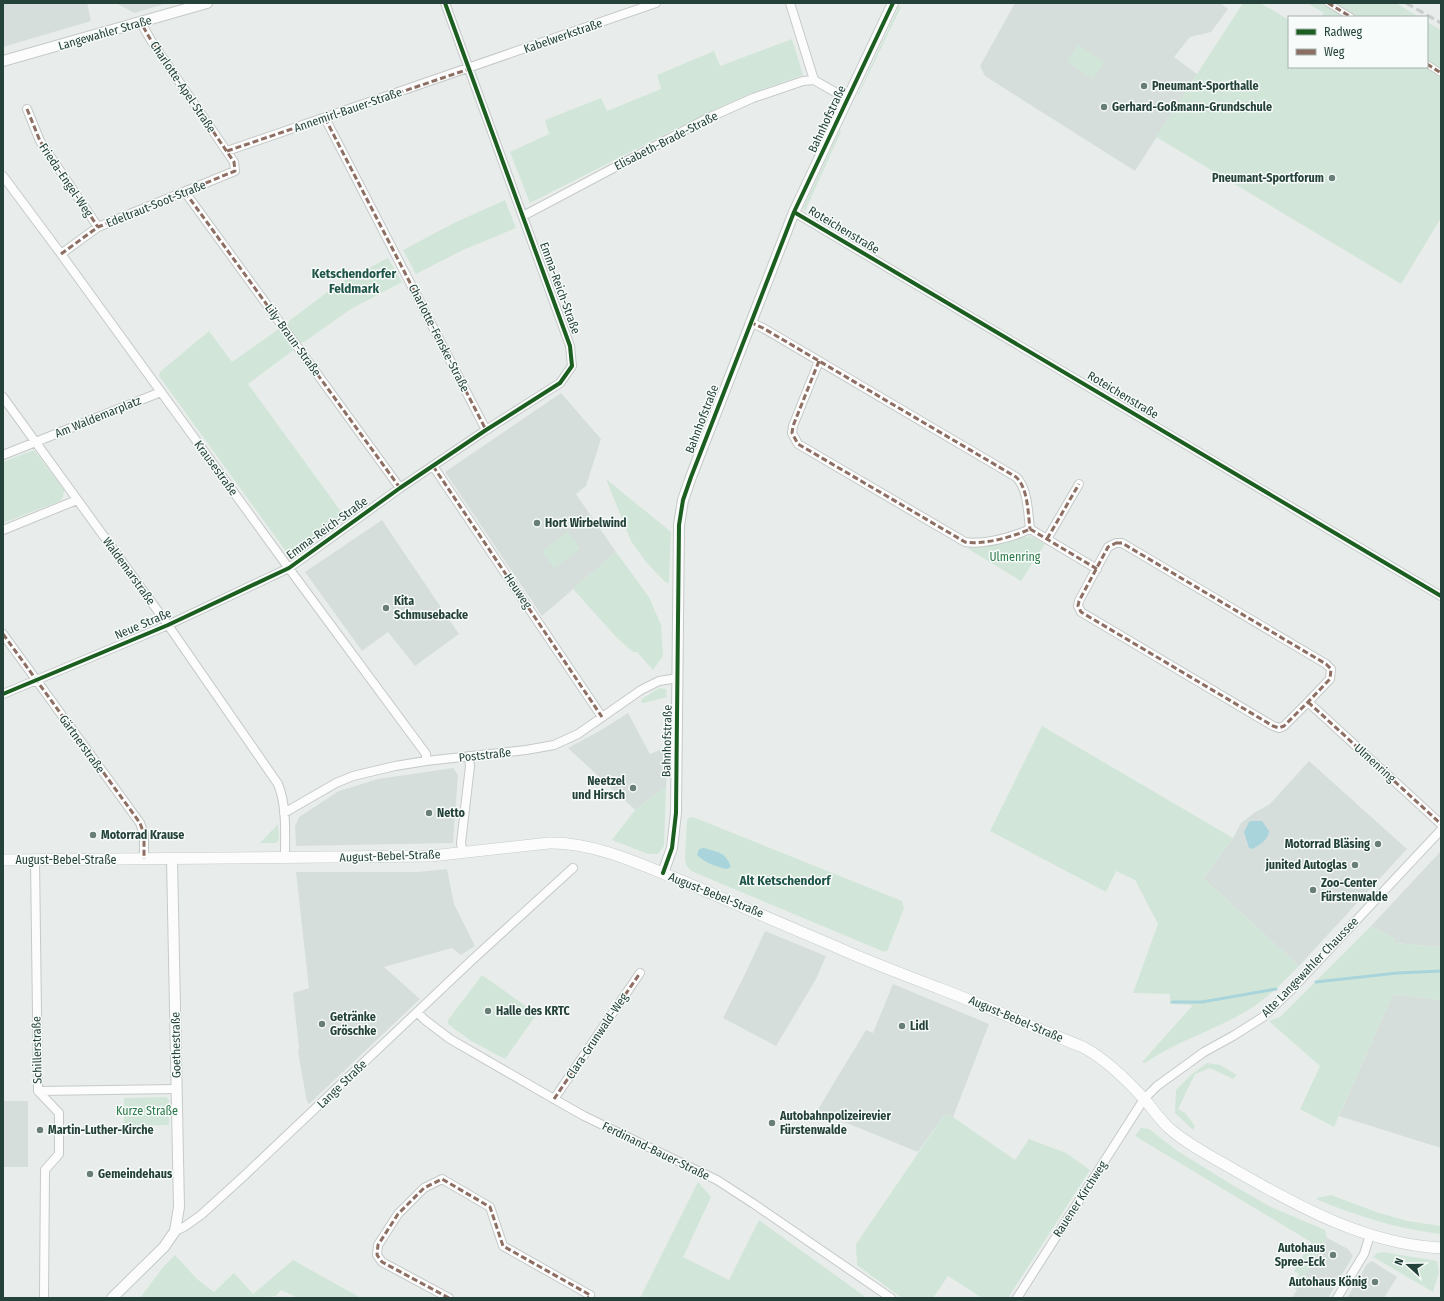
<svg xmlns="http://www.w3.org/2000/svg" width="1444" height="1301" font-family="'Fira Sans Condensed',sans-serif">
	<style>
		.built { fill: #d6dedb }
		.green { fill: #d1e6d8 }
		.water { fill: #a9d4db }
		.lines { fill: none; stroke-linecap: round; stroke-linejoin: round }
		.stream { stroke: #a9d4db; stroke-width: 3 }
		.pedestrian-casing { stroke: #c5cac8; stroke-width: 8 }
		.minor-casing { stroke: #c5cac8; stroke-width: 10 }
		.tertiary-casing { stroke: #c5cac8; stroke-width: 12 }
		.secondary-casing { stroke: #c3cbc8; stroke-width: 12 }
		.pedestrian { stroke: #fcfcfc; stroke-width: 6 }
		.minor { stroke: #fcfcfc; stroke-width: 8 }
		.tertiary { stroke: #fcfcfc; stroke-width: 10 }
		.secondary { stroke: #fcfcfc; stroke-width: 11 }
		.rail { stroke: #c9cdcc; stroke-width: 3; stroke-dasharray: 8 4; stroke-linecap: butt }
		.quiet { stroke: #8d6e63; stroke-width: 3; stroke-dasharray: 6 3; stroke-linecap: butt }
		.cycleway-casing { stroke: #f7fbf9; stroke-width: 6 }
		.cycleway { stroke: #1b5e20; stroke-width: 4 }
		.poi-dot { fill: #697e78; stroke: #f7fbf9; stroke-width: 1.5 }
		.labels { text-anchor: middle; stroke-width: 3; stroke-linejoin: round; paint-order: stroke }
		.street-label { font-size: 12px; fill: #24423a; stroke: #f7fbf9 }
		.poi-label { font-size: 12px; font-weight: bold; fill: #24423a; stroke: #f7fbf9; text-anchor: start }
		.park-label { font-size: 12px; fill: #2d7a4b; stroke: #f7fbf9 }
		.neighbourhood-label { font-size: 13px; font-weight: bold; fill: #1f5548; stroke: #f7fbf9 }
	</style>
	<rect width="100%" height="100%" fill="#e8edeb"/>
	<path class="built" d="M3,3H87L91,21L3,47Z
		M116,3H168L134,13Z
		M1015,3H1220L1228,9L1211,32L1190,37L1174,57L1197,74L1135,171L985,76L980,66Z
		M561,393L601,439L586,486L576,494L616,552L542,616L445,472Z
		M382,520L459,634L415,666L388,632L362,651L305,572Z
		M628,713L650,754L669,746L666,787L635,810L568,748L601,730Z
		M1309,761L1407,849L1299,966L1203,878L1233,838L1241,823L1254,813L1270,804Z
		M453,768L458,775L453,843L296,846L295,826L299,817L339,791L378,779Z
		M1441,851V947L1395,943L1394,938L1371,926Z
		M447,869L454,904L475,946L461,955L452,948L384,967L420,999L309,1104L307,1102L298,1052L299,1048L293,993L309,988L296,872H417Z
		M765,931L826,956L816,979L776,1046L723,1018L746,972Z
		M893,984L989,1024L953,1117L945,1114L918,1152L817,1111L866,1030L873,1033Z
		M1393,994L1441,1000V1148L1339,1116Z
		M3,1101H28V1167H3Z
		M1327,1238L1348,1249L1353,1256L1328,1298H1292Z
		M1372,1261L1397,1277L1384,1298H1347L1367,1264Z"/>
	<path class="green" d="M1243,3H1260L1289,20V67H1427V22L1441,30V218L1401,284L1156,137Z
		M1307,3H1396L1419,17H1321L1324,13Z
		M899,6L901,7L858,96V94Z
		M792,39L803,75L749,94L709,112L530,203L510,152L549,134L545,120L601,98L607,111L661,89L657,75L714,51L720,66Z
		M1078,45L1104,62L1093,79L1067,62Z
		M840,130L841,131L840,134L805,211L803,208Z
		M505,200L516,228L463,250L416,274L403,250L454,223Z
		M388,258L402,282L351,309L304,342L300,343L287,327L289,321L338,284Z
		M280,328L295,349L248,384L345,517L290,557L159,376L160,372L209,331L232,362Z
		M34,450L64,490L63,497L60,501L3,523V462Z
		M606,479L671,532L669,583L665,582L646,562L631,541Z
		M568,532L580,549L554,568L542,551Z
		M1031,536L1045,544L1021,581L967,548Z
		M616,552L649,597L661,625L663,656L653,670L637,652H633L618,639L573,589Z
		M659,688L666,689L667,697L643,703L641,702L642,699Z
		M1042,726L1233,838L1203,878L1299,966C1285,980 1271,995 1253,1007C1219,1029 1178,1040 1145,1063L1142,1062L1193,1005L1170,1004V994L1133,993L1158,924L1135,880L1116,871L1106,892L990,831Z
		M666,787L664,846L658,854H648L612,840L635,810Z
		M693,817L902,901L904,908L888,949L886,952L882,951L691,871L686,865L685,857L687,820L689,818Z
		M278,824L279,840L276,843H260Z
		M1371,926L1394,938L1395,943L1441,947V1000L1393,994L1334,1127L1300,1109L1320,1066L1269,1021L1280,1017Z
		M482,975L537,1014L505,1059L471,1041L448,1024V1020Z
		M1207,1063L1220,1065L1237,1075L1233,1079L1210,1068L1195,1074L1178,1109L1185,1113L1195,1126L1193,1130L1175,1113L1176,1090L1192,1074Z
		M166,1097L169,1100V1125L124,1126V1098Z
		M945,1114L953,1117L1015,1160L1029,1139L1066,1153L1090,1170L1008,1298H982L948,1276L933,1298H902L857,1265L856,1244Z
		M1141,1128L1149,1129L1176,1150L1234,1186L1271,1207L1325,1230L1327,1238L1297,1290L1292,1287L1299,1274L1294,1271L1311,1242L1135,1136Z
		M698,1182L711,1197L683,1257L729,1280L759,1220L867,1298H640Z
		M1331,1195L1379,1213L1408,1221L1441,1226V1234C1397,1229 1357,1216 1316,1199L1317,1198Z
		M1383,1252L1437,1261L1439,1272L1433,1292L1373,1257L1377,1253Z
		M175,1255L197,1279L214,1292L234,1273L253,1294L293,1260L361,1298H298L281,1290L276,1296L245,1298H140L164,1266Z"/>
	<path class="water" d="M1251,821H1262L1269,831C1269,839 1259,846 1252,849L1249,848L1244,832L1249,822Z
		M704,848C719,853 725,851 731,867L727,869C717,867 705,863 697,855L699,849Z"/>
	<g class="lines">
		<path class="stream" d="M1316,982L1397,973L1441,971
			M1172,1002H1202L1276,989"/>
		<defs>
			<path id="pedestrian" d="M1328,3L1351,17
				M1427,64L1441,73"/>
			<path id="minor" d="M790,3L814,80L847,99
				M27,109L40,141L98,227
				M325,118L486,430
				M227,151L656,3
				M3,176L61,254L285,563L426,754V761
				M185,192L400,488
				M794,212L1441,596
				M523,216L706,119L753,98L803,81L814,80
				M61,254L98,227L235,171L234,162L152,42L141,23
				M750,322L763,328L1016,477C1028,488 1028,513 1030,529
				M819,361L793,426L792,433L798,444L965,542C984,545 1013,537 1030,529
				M3,397L168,625L278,784C287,806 285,834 285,858
				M3,455L161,392
				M433,466L602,717
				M1030,529L1097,569
				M3,530L77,500
				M1047,539L1079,484
				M1116,543H1122L1326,664L1331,669L1330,679L1308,702L1284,726L1279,728L1273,726L1081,612L1078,606L1079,601L1108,547Z
				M3,634L140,823L144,834V859
				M3,694L168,625L289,568L400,488L486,430L560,383L572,366L570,346L445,3
				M1308,702L1441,824
				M284,813L336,783L353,776L395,766L426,761L526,750L554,745L578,734L641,690L659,681L678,678
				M463,853L461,843L470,766L469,756
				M35,860L38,1091L59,1113V1154L45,1170L44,1298
				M417,1012L425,1020L450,1039L554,1099L584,1116L717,1180L754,1204L891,1298
				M38,1091L176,1089
				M554,1099L640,973
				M175,1231L184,1227L201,1215L245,1175L472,960L573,868
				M449,1298L382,1262L377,1255L378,1245L398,1214L424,1188L442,1179L490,1207L503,1246L590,1295L588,1298
				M1017,1298L1144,1099L1157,1086L1204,1052L1233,1036L1263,1017L1291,990L1441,830
				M1337,1298L1364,1254L1370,1235"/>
			<path id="tertiary" d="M3,61L207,3
				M663,873L672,848L676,813L679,525L683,500L691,477L794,212L893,3
				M112,1298L164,1247L175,1231L179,1207L172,859"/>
			<path id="secondary" d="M3,860L431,856L549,843C596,842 644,866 687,883C736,904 785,925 834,946C869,962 905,975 941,989C988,1007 1035,1028 1083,1047C1107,1060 1127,1080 1145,1100C1153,1109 1160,1120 1169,1128C1189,1146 1215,1158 1238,1172C1301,1208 1367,1244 1441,1248"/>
		</defs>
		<use href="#pedestrian" class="pedestrian-casing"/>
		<use href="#minor" class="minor-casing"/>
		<use href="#tertiary" class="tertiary-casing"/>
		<use href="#secondary" class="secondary-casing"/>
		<use href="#pedestrian" class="pedestrian"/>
		<use href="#minor" class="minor"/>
		<use href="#tertiary" class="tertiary"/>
		<use href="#secondary" class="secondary"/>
		<path class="rail" d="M1406,3L1441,23"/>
		<path class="quiet" d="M1328,3L1351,17
			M1427,64L1441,73
			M27,109L40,141L98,227
			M325,118L486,430
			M227,151L469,69
			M185,192L400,488
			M61,254L98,227L235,171L234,162L152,42L141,23
			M750,322L763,328L1016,477C1028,488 1028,513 1030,529
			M819,361L793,426L792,433L798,444L965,542C984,545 1013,537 1030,529
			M433,466L602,717
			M1030,529L1097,569
			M1047,539L1079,484
			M1116,543H1122L1326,664L1331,669L1330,679L1308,702L1284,726L1279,728L1273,726L1081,612L1078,606L1079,601L1108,547Z
			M3,634L140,823L144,834V859
			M1308,702L1441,824
			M554,1099L640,973
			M449,1298L382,1262L377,1255L378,1245L398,1214L424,1188L442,1179L490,1207L503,1246L590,1295L588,1298"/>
		<defs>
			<path id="cycleway" d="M794,212L1441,596
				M3,694L168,625L289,568L400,488L486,430L560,383L572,366L570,346L445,3
				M663,873L672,848L676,813L679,525L683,500L691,477L794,212L893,3"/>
		</defs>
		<use href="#cycleway" class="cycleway-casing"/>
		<use href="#cycleway" class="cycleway"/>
	</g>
	<g class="poi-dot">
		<circle cx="1144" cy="86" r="4"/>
		<circle cx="1104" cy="107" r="4"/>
		<circle cx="1332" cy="178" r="4"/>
		<circle cx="537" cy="523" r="4"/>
		<circle cx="386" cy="608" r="4"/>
		<circle cx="633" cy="788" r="4"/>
		<circle cx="429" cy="813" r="4"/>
		<circle cx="93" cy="835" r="4"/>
		<circle cx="1378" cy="844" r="4"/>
		<circle cx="1355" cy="865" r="4"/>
		<circle cx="1313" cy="890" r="4"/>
		<circle cx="488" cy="1011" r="4"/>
		<circle cx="322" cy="1024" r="4"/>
		<circle cx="902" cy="1026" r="4"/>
		<circle cx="772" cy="1123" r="4"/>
		<circle cx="40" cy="1130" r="4"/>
		<circle cx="90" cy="1174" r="4"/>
		<circle cx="1333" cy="1255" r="4"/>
		<circle cx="1375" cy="1282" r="4"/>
	</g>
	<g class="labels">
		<g class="street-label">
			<text transform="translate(105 33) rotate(-16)" y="4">Langewahler Straße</text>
			<text transform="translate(563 36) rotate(-19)" y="4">Kabelwerkstraße</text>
			<text transform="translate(183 87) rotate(56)" y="4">Charlotte-Apel-Straße</text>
			<text transform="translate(348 110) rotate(-19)" y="4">Annemirl-Bauer-Straße</text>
			<text transform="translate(827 119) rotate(-65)" y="4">Bahnhofstraße</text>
			<text transform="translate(666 141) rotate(-27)" y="4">Elisabeth-Brade-Straße</text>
			<text transform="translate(66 180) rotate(56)" y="4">Frieda-Engel-Weg</text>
			<text transform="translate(156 204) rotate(-22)" y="4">Edeltraut-Soot-Straße</text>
			<text transform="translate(844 230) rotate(31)" y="4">Roteichenstraße</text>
			<text transform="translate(560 288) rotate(70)" y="4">Emma-Reich-Straße</text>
			<text transform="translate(439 338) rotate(63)" y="4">Charlotte-Fenske-Straße</text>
			<text transform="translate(293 340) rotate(54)" y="4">Lily-Braun-Straße</text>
			<text transform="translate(1123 395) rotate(31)" y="4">Roteichenstraße</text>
			<text transform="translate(98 417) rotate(-22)" y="4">Am Waldemarplatz</text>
			<text transform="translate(702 419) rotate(-69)" y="4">Bahnhofstraße</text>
			<text transform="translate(216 468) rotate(54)" y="4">Krausestraße</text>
			<text transform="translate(327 528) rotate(-36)" y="4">Emma-Reich-Straße</text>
			<text transform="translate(129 571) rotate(54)" y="4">Waldemarstraße</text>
			<text transform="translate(518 591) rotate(56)" y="4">Heuweg</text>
			<text transform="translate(143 624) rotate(-23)" y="4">Neue Straße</text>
			<text transform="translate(667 741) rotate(-89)" y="4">Bahnhofstraße</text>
			<text transform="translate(82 744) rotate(54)" y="4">Gärtnerstraße</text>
			<text transform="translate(485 755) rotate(-6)" y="4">Poststraße</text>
			<text transform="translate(1375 763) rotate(42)" y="4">Ulmenring</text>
			<text transform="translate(390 856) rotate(-2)" y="4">August-Bebel-Straße</text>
			<text x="66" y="864">August-Bebel-Straße</text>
			<text transform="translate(716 895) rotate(22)" y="4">August-Bebel-Straße</text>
			<text transform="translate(1310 967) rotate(-46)" y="4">Alte Langewahler Chaussee</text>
			<text transform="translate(1016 1019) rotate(23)" y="4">August-Bebel-Straße</text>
			<text transform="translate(597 1036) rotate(-56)" y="4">Clara-Grunwald-Weg</text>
			<text transform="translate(176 1045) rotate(-91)" y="4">Goethestraße</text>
			<text transform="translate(37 1050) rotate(-91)" y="4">Schillerstraße</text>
			<text transform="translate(342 1084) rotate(-44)" y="4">Lange Straße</text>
			<text transform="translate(656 1151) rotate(26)" y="4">Ferdinand-Bauer-Straße</text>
			<text transform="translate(1080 1199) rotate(-57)" y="4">Rauener Kirchweg</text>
		</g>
		<g class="poi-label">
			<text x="1152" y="90">Pneumant-Sporthalle</text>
			<text x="1112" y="111">Gerhard-Goßmann-Grundschule</text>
			<text x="1324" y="182" text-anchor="end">Pneumant-Sportforum</text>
			<text x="545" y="527">Hort Wirbelwind</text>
			<text x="394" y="605">Kita<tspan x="394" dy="14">Schmusebacke</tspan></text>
			<text x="625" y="785" text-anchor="end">Neetzel<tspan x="625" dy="14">und Hirsch</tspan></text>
			<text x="437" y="817">Netto</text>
			<text x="101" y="839">Motorrad Krause</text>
			<text x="1370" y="848" text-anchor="end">Motorrad Bläsing</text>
			<text x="1347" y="869" text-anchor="end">junited Autoglas</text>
			<text x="1321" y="887">Zoo-Center<tspan x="1321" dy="14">Fürstenwalde</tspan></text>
			<text x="496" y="1015">Halle des KRTC</text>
			<text x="330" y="1021">Getränke<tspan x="330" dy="14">Gröschke</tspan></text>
			<text x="910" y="1030">Lidl</text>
			<text x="780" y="1120">Autobahnpolizeirevier<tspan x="780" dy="14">Fürstenwalde</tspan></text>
			<text x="48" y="1134">Martin-Luther-Kirche</text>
			<text x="98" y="1178">Gemeindehaus</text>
			<text x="1325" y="1252" text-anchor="end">Autohaus<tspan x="1325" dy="14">Spree-Eck</tspan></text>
			<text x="1367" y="1286" text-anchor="end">Autohaus König</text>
		</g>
		<g class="park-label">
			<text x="1015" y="561">Ulmenring</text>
			<text x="147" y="1115">Kurze Straße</text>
		</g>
		<g class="neighbourhood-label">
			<text x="354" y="278">Ketschendorfer<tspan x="354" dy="15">Feldmark</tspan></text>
			<text x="785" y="885">Alt Ketschendorf</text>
		</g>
	</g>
	<rect width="1444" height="1301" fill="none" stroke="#24423a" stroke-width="8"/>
	<rect x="1288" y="16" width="140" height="52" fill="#f7fbf9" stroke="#a3b1ad"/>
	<rect x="1296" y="29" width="20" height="6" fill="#1b5e20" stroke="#a3b1ad"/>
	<text x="1324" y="36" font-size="12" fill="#24423a">Radweg</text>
	<rect x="1296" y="49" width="20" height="6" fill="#8d6e63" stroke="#a3b1ad"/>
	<text x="1324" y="56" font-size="12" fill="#24423a">Weg</text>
	<g transform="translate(1408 1265) rotate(291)" stroke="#f7fbf9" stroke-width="3" paint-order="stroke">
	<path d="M0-3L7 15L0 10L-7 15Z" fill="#24423a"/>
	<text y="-6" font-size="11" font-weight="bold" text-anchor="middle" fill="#24423a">N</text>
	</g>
</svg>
